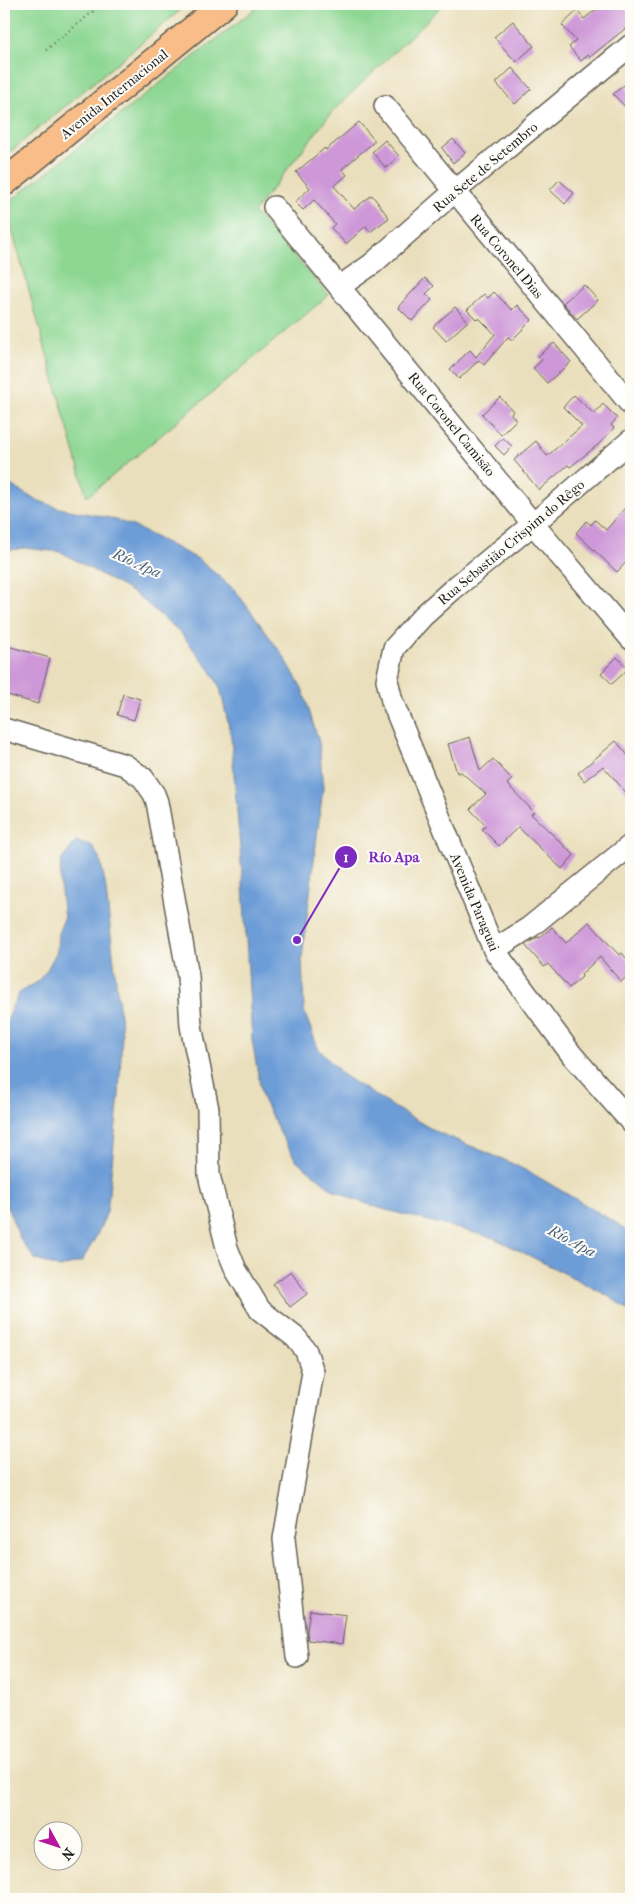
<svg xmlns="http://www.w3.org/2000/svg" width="635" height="1903" font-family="'IM FELL French Canon',serif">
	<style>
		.green { fill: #8dd793; stroke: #547a58 }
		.water { fill: #6d9dd7; stroke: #445c7a }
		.building { fill: #cd97d8 }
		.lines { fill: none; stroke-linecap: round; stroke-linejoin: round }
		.minor-casing { stroke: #646054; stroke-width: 24 }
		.major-casing { stroke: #646054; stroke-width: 29 }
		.path { stroke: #646054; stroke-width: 2.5; stroke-dasharray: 1 4; stroke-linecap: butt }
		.minor { stroke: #fff; stroke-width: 21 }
		.major { stroke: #f8bd88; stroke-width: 26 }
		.labels { text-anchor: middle; stroke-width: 4; stroke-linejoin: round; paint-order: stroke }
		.street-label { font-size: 14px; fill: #1c1c1c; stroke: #fdfcf7 }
		.water-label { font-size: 15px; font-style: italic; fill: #445c7a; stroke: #fdfcf7 }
		.leader { fill: none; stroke: #7b2cbf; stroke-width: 2 }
		.callout-dot { fill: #7b2cbf; stroke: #fdfcf7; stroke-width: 2 }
		.mark-label { font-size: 15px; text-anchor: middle; font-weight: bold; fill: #fff }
		.callout-label { font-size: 15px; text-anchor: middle; font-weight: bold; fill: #7b2cbf; stroke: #fdfcf7; stroke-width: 4; stroke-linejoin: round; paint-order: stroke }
	</style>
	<rect width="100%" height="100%" fill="#fdfcf7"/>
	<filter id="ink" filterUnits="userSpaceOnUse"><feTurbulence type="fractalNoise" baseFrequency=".02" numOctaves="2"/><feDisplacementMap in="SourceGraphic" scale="10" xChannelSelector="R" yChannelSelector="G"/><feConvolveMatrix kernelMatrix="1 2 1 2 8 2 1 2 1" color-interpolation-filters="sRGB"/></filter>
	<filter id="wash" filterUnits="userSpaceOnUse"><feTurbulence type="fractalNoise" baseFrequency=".0096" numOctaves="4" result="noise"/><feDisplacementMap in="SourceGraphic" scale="20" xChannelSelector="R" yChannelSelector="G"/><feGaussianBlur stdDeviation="1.12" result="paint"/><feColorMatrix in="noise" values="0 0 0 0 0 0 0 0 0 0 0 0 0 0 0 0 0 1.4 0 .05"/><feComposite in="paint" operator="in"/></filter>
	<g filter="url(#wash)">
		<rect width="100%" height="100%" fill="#eadfbc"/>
		<path class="green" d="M4,4H188L4,157Z
			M261,4H444L332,112L254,212L329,295L87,497L5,205Z"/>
		<path class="water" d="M4,481L34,499L59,508L110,518L133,526L198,559L235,590L285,658L302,688L319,742L323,788L302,958L304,1011L318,1048L344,1076L402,1112L437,1132L507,1161L533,1174L618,1224L631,1235V1312L610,1297L568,1275L494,1238L379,1208L353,1199L332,1189L295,1159L280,1133L262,1097L252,1040L243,886L231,736L220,688L211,671L180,632L137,595L61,552L24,548L4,551Z
			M76,841L91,845L100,859L105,882L122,1034L119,1095L107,1212L96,1237L82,1261L60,1268L35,1259L21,1241L4,1199V1032L12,1007L20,992L36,983L47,970L57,951L58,933L64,919L60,883L61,861Z"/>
		<g id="blocks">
			<path class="building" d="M603,4H622L631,15V24L590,57L588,55L581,61L569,47L576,41L562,25L577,11L584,19Z
				M513,21L534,46L516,62L494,37Z
				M512,68L531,89L515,104L496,83Z
				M624,85L631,93V113L613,94Z
				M359,122L375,141L342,169L347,175L334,186L354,209L372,195L389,218L370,232L366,226L346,244L331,228L335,224L314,200L303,210L295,202L310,188L296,172L325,148L326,150Z
				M453,139L465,153L453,163L442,148Z
				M385,140L399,156L386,168L372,152Z
				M559,180L574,193L565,204L550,190Z
				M425,278L434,286L426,294L432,300L412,321L398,307Z
				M584,285L598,300L577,319L563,303Z
				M494,292L512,310L517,305L532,320L512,340L508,337L484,365L479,360L459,379L450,369L470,350L476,357L495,334L479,318L477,320L467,310L484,294L488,298Z
				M455,307L468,321L446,341L433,327Z
				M554,343L571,362L547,383L533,368L542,360L538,356Z
				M574,395L594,414L603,404L617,418L611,425L614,428L599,444L570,467L568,465L539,490L514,460L536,441L547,456L582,426L563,407Z
				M500,397L513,411L511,414L516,420L501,435L482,414Z
				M503,438L512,446L504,455L495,446Z
				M631,501V557L617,572L576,533L586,521L591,525L595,520L606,530Z
				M4,645L50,658L38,704L4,694Z
				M617,657L628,669L612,684L601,673Z
				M123,694L140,699L134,720L117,715Z
				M470,737L480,771L493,759L512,779L507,784L534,812L531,814L574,855L562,869L518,827L499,846L482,829L486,826L470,809L486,794L461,772L457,773L448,744Z
				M616,741L631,759V798L603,766L584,781L578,773Z
				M589,922L619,955L622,953L631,964V973L621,982L600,957L581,974L582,977L569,988L548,964L544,967L525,945L538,937L539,938L552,927L566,943Z
				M291,1271L307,1294L290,1307L273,1284Z
				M310,1610L346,1615L342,1644L308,1640L307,1631Z"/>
		</g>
	</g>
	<g filter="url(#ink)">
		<use href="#blocks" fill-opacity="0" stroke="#646054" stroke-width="1"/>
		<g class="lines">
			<defs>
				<path id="minor" d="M385,106L631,405
					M274,207L533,524L631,639
					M339,287L372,264L454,192L631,45
					M631,440L533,524L452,590L423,616L394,648L387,680L392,701L403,728L494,950L572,1055L631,1122
					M4,729L125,765L143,778L154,794L157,802L188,976L191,1026L208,1109L209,1175L227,1248L236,1270L260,1310L296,1338L306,1351L313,1372L284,1539L297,1657
					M494,950L530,927L631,845"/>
				<path id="major" d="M4,183L224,4"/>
			</defs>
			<use href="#minor" class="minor-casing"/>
			<use href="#major" class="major-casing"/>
			<path class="path" d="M46,50L102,4"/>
			<use href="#minor" class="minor"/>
			<use href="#major" class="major"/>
		</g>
	</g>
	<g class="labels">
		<g class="street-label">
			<text transform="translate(114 94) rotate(-39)" y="5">Avenida Internacional</text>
			<text transform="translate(485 167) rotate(-40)" y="5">Rua Sete de Setembro</text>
			<text transform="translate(507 256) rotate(50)" y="5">Rua Coronel Dias</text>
			<text transform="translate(452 424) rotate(51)" y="5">Rua Coronel Camisão</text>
			<text transform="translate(511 542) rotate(-40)" y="5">Rua Sebastião Crispim do Rêgo</text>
			<text transform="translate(475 902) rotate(67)" y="5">Avenida Paraguai</text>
		</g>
		<g class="water-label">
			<text transform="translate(137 563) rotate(24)" y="5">Río Apa</text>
			<text transform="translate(572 1241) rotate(28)" y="5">Río Apa</text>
		</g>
	</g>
	<path class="leader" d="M297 940L346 857"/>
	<g class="callout-dot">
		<circle cx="297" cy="940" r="5"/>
		<circle cx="346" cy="857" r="12"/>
	</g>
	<g class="mark-label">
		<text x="346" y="862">1</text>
	</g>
	<g class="callout-label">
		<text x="394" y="862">Río Apa</text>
	</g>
	<rect width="635" height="1903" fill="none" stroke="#fdfcf7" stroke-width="20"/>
	<g transform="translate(58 1846) rotate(130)"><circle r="24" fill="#fdfcf7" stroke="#a3a29f"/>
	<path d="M0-4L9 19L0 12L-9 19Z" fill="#b5179e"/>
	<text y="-8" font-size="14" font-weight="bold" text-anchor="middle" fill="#1c1c1c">N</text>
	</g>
</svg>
